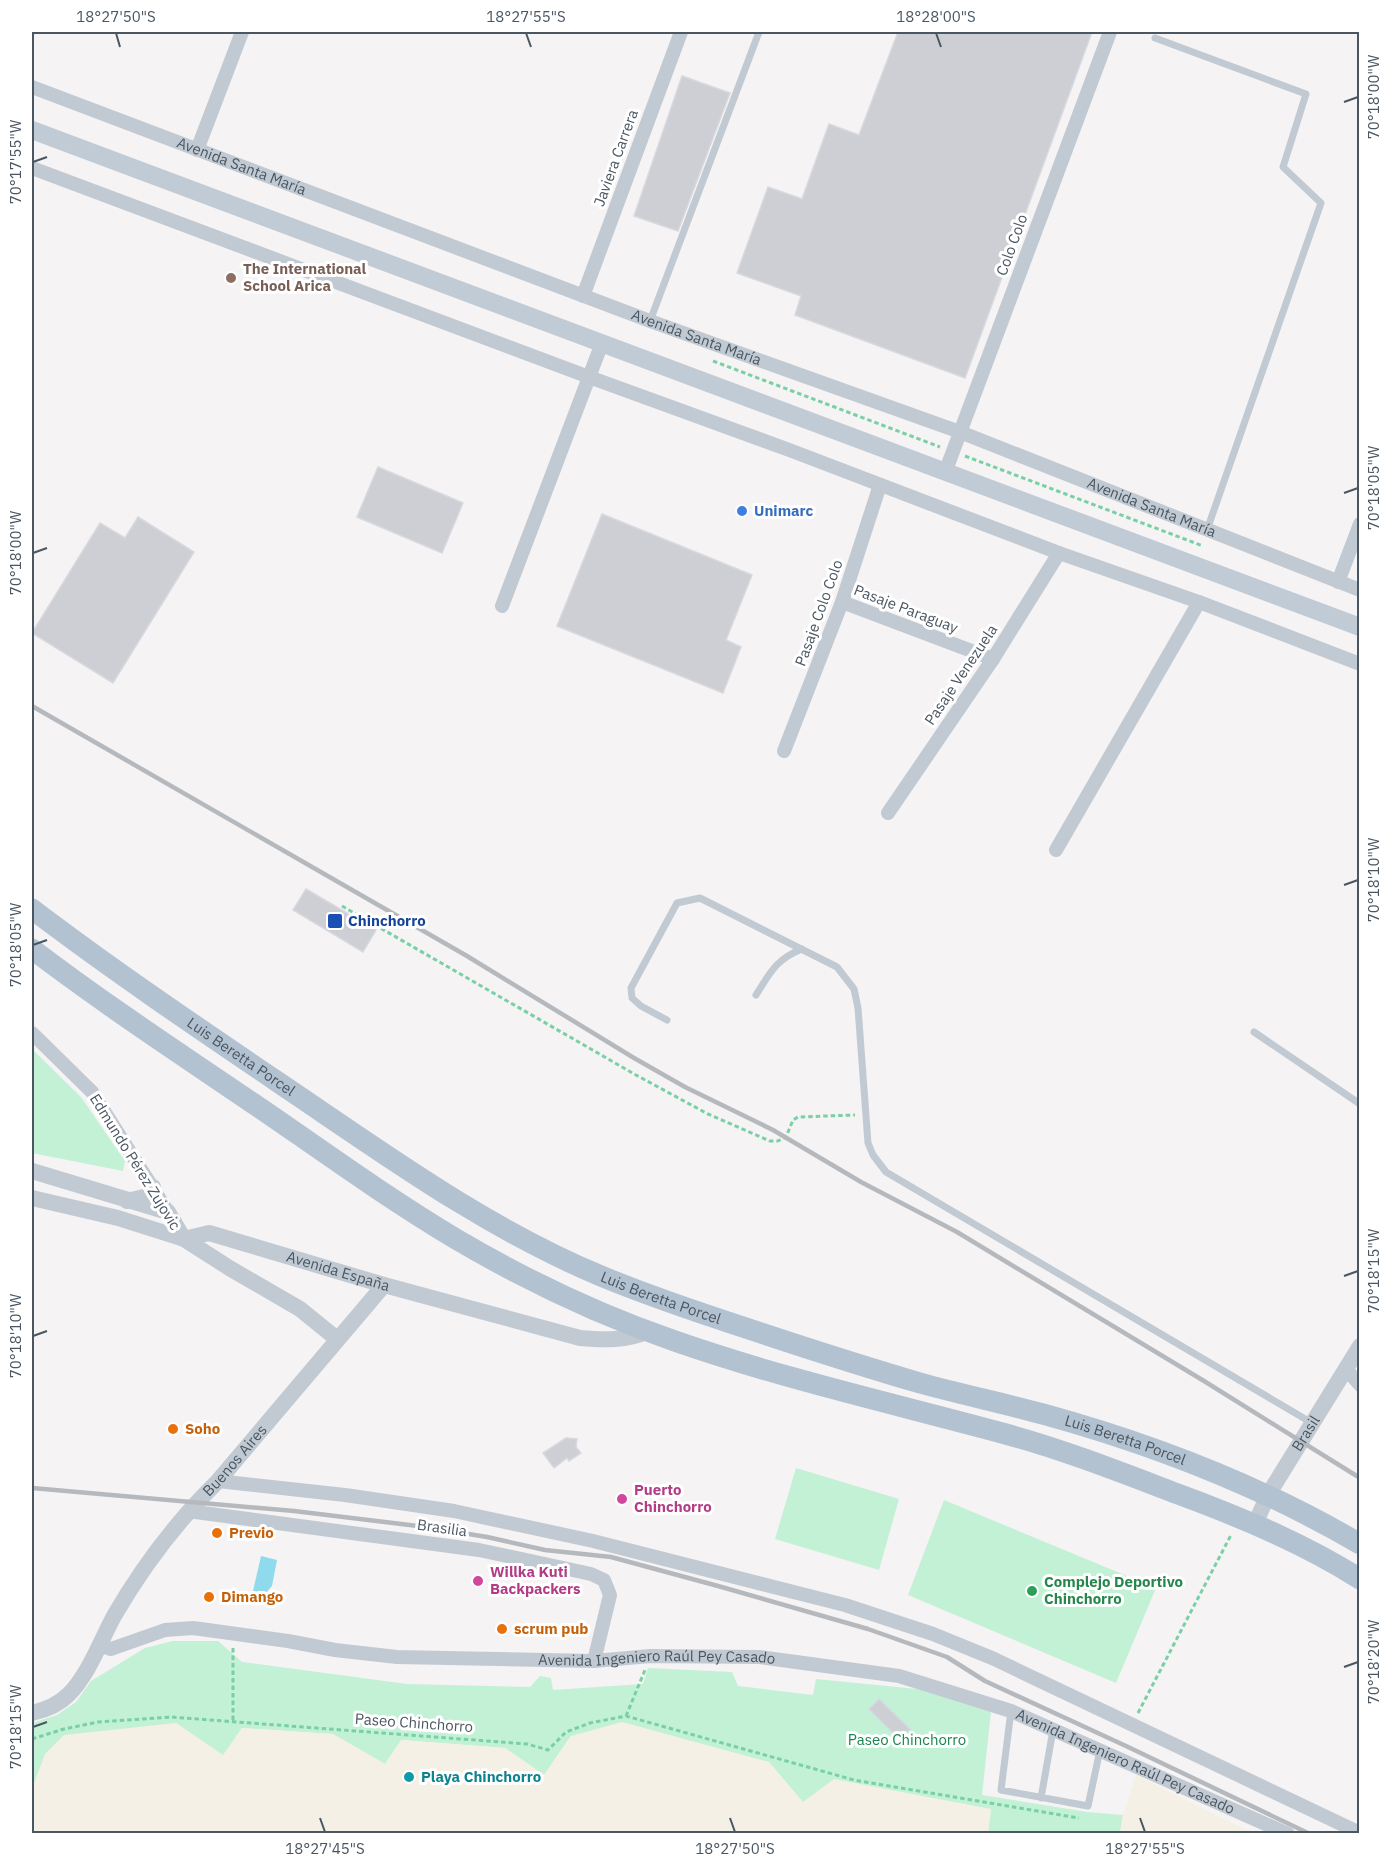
<svg xmlns="http://www.w3.org/2000/svg" width="1391" height="1865" font-family="'IBM Plex Sans',sans-serif">
	<style>
		.green { fill: #c3f1d5 }
		.sand { fill: #f5f0e5 }
		.water { fill: #90daee }
		.building { fill: #cdcfd5; stroke: #d7d9de; stroke-width: 1.5 }
		.lines { fill: none; stroke-linecap: round; stroke-linejoin: round }
		.path { stroke: #7ad0a6; stroke-width: 3; stroke-dasharray: 4.5 3; stroke-linecap: butt }
		.service { stroke: #c1cad2; stroke-width: 7 }
		.minor { stroke: #c1cad2; stroke-width: 14 }
		.tertiary { stroke: #c1cad2; stroke-width: 16 }
		.secondary { stroke: #c1cbd6; stroke-width: 18 }
		.primary { stroke: #b3c2d1; stroke-width: 21 }
		.rail { stroke: #b5b8bd; stroke-width: 4.5 }
		.ticks { fill: none; stroke: #4a5661; stroke-width: 2 }
		.education-dot { fill: #8d6e63; stroke: #fff; stroke-width: 2 }
		.shop-dot { fill: #3f7fe0; stroke: #fff; stroke-width: 2 }
		.transit-dot { fill: #1a4fb4; stroke: #fff; stroke-width: 2 }
		.food-dot { fill: #e8710a; stroke: #fff; stroke-width: 2 }
		.hotel-dot { fill: #d1479c; stroke: #fff; stroke-width: 2 }
		.leisure-dot { fill: #2e9e5b; stroke: #fff; stroke-width: 2 }
		.culture-dot { fill: #0f9aa8; stroke: #fff; stroke-width: 2 }
		.labels { text-anchor: middle; stroke-width: 6; stroke-linejoin: round; paint-order: stroke }
		.street-label { font-size: 15px; fill: #4a5661; stroke: #fff }
		.education-label { font-size: 15px; font-weight: bold; fill: #785e54; stroke: #fff; text-anchor: start }
		.shop-label { font-size: 15px; font-weight: bold; fill: #366cbe; stroke: #fff; text-anchor: start }
		.transit-label { font-size: 15px; font-weight: bold; fill: #164399; stroke: #fff; text-anchor: start }
		.food-label { font-size: 15px; font-weight: bold; fill: #c56008; stroke: #fff; text-anchor: start }
		.hotel-label { font-size: 15px; font-weight: bold; fill: #b23c85; stroke: #fff; text-anchor: start }
		.leisure-label { font-size: 15px; font-weight: bold; fill: #27864d; stroke: #fff; text-anchor: start }
		.park-label { font-size: 15px; fill: #17864f; stroke: #fff }
		.culture-label { font-size: 15px; font-weight: bold; fill: #0d838f; stroke: #fff; text-anchor: start }
		.neatline { fill: none; stroke: #4a5661; stroke-width: 2 }
		.ticks-label { font-size: 15px; text-anchor: middle; fill: #4a5661 }
	</style>
	<rect width="100%" height="100%" fill="#f5f3f3"/>
	<path class="green" d="M32,1049L81,1097L125,1161L123,1171L32,1153Z
		M796,1468L899,1499L879,1570L775,1539Z
		M944,1500L1156,1588L1116,1683L908,1595Z
		M173,1641H218L242,1662L407,1684L530,1687L540,1676L551,1678L553,1690L643,1684L648,1668L732,1672L738,1686L813,1695L816,1679L917,1689L991,1712L982,1795L1087,1812L1123,1815L1120,1833H988L991,1809L803,1803L769,1762L571,1736L544,1775L505,1748L402,1740L385,1764L332,1734L242,1728L223,1756L176,1723L32,1786V1723L57,1715L76,1702L91,1681L145,1648Z"/>
	<path class="sand" d="M622,1722L769,1762L803,1802L834,1779L991,1809L988,1833H32V1786H33L45,1754L64,1735L176,1723L223,1755L242,1728L333,1734L385,1764L401,1740L505,1748L544,1775L571,1736Z
		M1136,1775L1252,1833H1120L1123,1815Z"/>
	<path class="water" d="M261,1556L277,1560L272,1586L265,1594L253,1591Z"/>
	<path class="building" d="M898,32H1092L965,378L795,315L801,296L737,273L768,187L802,199L829,124L859,135Z
		M682,76L730,93L678,231L634,216Z
		M378,467L463,503L442,553L357,517Z
		M602,514L752,575L726,640L741,647L723,693L557,626Z
		M138,517L194,552L113,683L32,633L100,523L125,538Z
		M306,889L376,930L363,952L293,910Z
		M566,1438L577,1439L576,1447L581,1453L569,1461L567,1458L554,1468L543,1453Z
		M879,1699L910,1729L900,1740L869,1709Z"/>
	<g class="lines">
		<path class="path" d="M713,361L940,447
			M965,456L1203,546
			M342,906L636,1075L708,1114L770,1141H778L786,1137L793,1120L798,1117L855,1115
			M233,1648V1721
			M1138,1713L1231,1535
			M626,1716L645,1670
			M32,1739L64,1729L98,1722L171,1717L527,1744L548,1750L566,1732L590,1723L626,1716L854,1780L1079,1818"/>
		<path class="service" d="M1155,38L1306,94L1283,167L1321,203L1207,530
			M650,321L759,32
			M756,995C770,973 776,959 802,949
			M667,1020L641,1006L632,998L631,988L677,903L700,898L837,967L854,989L858,1008L868,1143L873,1155L886,1172L1312,1423
			M1254,1032L1360,1104
			M1011,1711L1001,1790L1088,1806L1100,1750
			M1041,1798L1053,1730"/>
		<g class="minor">
			<path id="s1" d="M32,87L650,321L960,432L1360,590"/>
			<path d="M197,150L242,32"/>
			<path d="M32,168L589,377L792,451L1059,553L1199,602L1360,664"/>
			<path d="M583,296L681,32"/>
			<path d="M946,470L1110,32"/>
			<path d="M1338,582L1360,524"/>
			<path d="M842,602L993,659"/>
			<path d="M502,606L602,343"/>
			<path d="M784,751L842,602L880,485"/>
			<path d="M888,813L993,659L1059,553"/>
			<path d="M1056,850L1199,602"/>
			<path d="M32,1033L92,1092L168,1212"/>
			<path d="M1346,1369L1360,1385"/>
			<path d="M218,1481L345,1495L454,1511L593,1541L845,1605L933,1634L992,1658L1360,1833"/>
			<path d="M188,1511L479,1550L591,1574L604,1580L610,1595L594,1661"/>
			<path id="s2" d="M99,1645L111,1649L165,1630L193,1628L288,1641L335,1650L397,1657L594,1661L650,1656L759,1657L899,1676L1011,1711L1288,1834"/>
		</g>
		<g class="tertiary">
			<path d="M32,1171L168,1212L184,1239L231,1269L300,1309L337,1339"/>
			<path id="s3" d="M32,1198L118,1218L184,1239L209,1233L384,1285L580,1338C603,1340 627,1341 648,1331"/>
			<path d="M127,1201L148,1196L153,1187"/>
			<path id="s4" d="M1255,1524L1268,1495L1360,1346"/>
			<path id="s5" d="M32,1713C45,1710 58,1705 68,1695C88,1676 101,1640 114,1616C143,1566 177,1521 218,1481L384,1285"/>
		</g>
		<path class="secondary" d="M32,130L1360,627"/>
		<g class="primary">
			<path id="s6" d="M32,909C119,975 210,1036 300,1097C397,1163 493,1231 601,1276C649,1296 700,1313 749,1329C806,1348 862,1366 920,1383C960,1394 1002,1403 1043,1414C1152,1444 1261,1486 1360,1544"/>
			<path d="M32,949C111,1009 194,1063 276,1119C335,1160 394,1202 456,1239C524,1279 597,1314 672,1340C780,1378 891,1403 1002,1433C1062,1449 1120,1472 1178,1494C1240,1517 1303,1543 1360,1579"/>
		</g>
		<path class="rail" d="M32,706L467,956L634,1058L685,1087L773,1130L861,1182L957,1232L1204,1381L1360,1478
			M32,1488L294,1511L426,1527L487,1537L545,1550L611,1557L718,1586L868,1629L947,1657L985,1681L1126,1746L1310,1834"/>
	</g>
	<path class="ticks" d="M116,33L120,47M526,33L531,47M936,33L941,47M1344,102L1358,97M33,162L47,157M1344,493L1358,488M33,553L47,548M1344,885L1358,880M33,945L47,940M1344,1276L1358,1271M33,1336L47,1331M1344,1667L1358,1662M33,1727L47,1722M320,1818L325,1832M730,1818L735,1832M1140,1818L1145,1832"/>
	<circle class="education-dot" cx="231" cy="278" r="6"/>
	<circle class="shop-dot" cx="742" cy="511" r="6"/>
	<rect class="transit-dot" x="327" y="913" width="16" height="16" rx="3"/>
	<g class="food-dot">
		<circle cx="173" cy="1429" r="6"/>
		<circle cx="217" cy="1533" r="6"/>
		<circle cx="209" cy="1597" r="6"/>
		<circle cx="502" cy="1629" r="6"/>
	</g>
	<g class="hotel-dot">
		<circle cx="622" cy="1499" r="6"/>
		<circle cx="478" cy="1581" r="6"/>
	</g>
	<circle class="leisure-dot" cx="1032" cy="1591" r="6"/>
	<circle class="culture-dot" cx="409" cy="1777" r="6"/>
	<g class="labels">
		<g class="street-label">
			<text transform="translate(616 158) rotate(-70)" y="5">Javiera Carrera</text>
			<text dy="5" stroke="none"><textPath href="#s1" startOffset="224">Avenida Santa María</textPath></text>
			<text transform="translate(1012 245) rotate(-70)" y="5">Colo Colo</text>
			<text dy="5" stroke="none"><textPath href="#s1" startOffset="710">Avenida Santa María</textPath></text>
			<text dy="5" stroke="none"><textPath href="#s1" startOffset="1196">Avenida Santa María</textPath></text>
			<text transform="translate(906 609) rotate(21)" y="5">Pasaje Paraguay</text>
			<text transform="translate(819 613) rotate(-70)" y="5">Pasaje Colo Colo</text>
			<text transform="translate(961 675) rotate(-56)" y="5">Pasaje Venezuela</text>
			<text dy="5" stroke="none"><textPath href="#s6" startOffset="256">Luis Beretta Porcel</textPath></text>
			<text transform="translate(135 1162) rotate(58)" y="5">Edmundo Pérez Zujovic</text>
			<text dy="5" stroke="none"><textPath href="#s3" startOffset="318">Avenida España</textPath></text>
			<text dy="5" stroke="none"><textPath href="#s6" startOffset="742">Luis Beretta Porcel</textPath></text>
			<text dy="5" stroke="none"><textPath href="#s4" startOffset="104">Brasil</textPath></text>
			<text dy="5" stroke="none"><textPath href="#s6" startOffset="1228">Luis Beretta Porcel</textPath></text>
			<text dy="5" stroke="none"><textPath href="#s5" startOffset="330">Buenos Aires</textPath></text>
			<text transform="translate(442 1528) rotate(8)" y="5">Brasilia</text>
			<text dy="5" stroke="none"><textPath href="#s2" startOffset="564">Avenida Ingeniero Raúl Pey Casado</textPath></text>
			<text transform="translate(414 1723) rotate(4)" y="5">Paseo Chinchorro</text>
			<text dy="5" stroke="none"><textPath href="#s2" startOffset="1050">Avenida Ingeniero Raúl Pey Casado</textPath></text>
		</g>
		<g class="education-label">
			<text x="243" y="274">The International<tspan x="243" dy="17">School Arica</tspan></text>
		</g>
		<g class="shop-label">
			<text x="754" y="516">Unimarc</text>
		</g>
		<g class="transit-label">
			<text x="348" y="926">Chinchorro</text>
		</g>
		<g class="food-label">
			<text x="185" y="1434">Soho</text>
			<text x="229" y="1538">Previo</text>
			<text x="221" y="1602">Dimango</text>
			<text x="514" y="1634">scrum pub</text>
		</g>
		<g class="hotel-label">
			<text x="634" y="1495">Puerto<tspan x="634" dy="17">Chinchorro</tspan></text>
			<text x="490" y="1577">Willka Kuti<tspan x="490" dy="17">Backpackers</tspan></text>
		</g>
		<g class="leisure-label">
			<text x="1044" y="1587">Complejo Deportivo<tspan x="1044" dy="17">Chinchorro</tspan></text>
		</g>
		<g class="park-label">
			<text x="907" y="1745">Paseo Chinchorro</text>
		</g>
		<g class="culture-label">
			<text x="421" y="1782">Playa Chinchorro</text>
		</g>
	</g>
	<rect width="1391" height="1865" fill="none" stroke="#ffffff" stroke-width="66"/>
	<rect x="33" y="33" width="1325" height="1799" class="neatline"/>
	<g class="ticks-label">
		<text x="116" y="22">18°27'50"S</text>
		<text x="526" y="22">18°27'55"S</text>
		<text x="936" y="22">18°28'00"S</text>
		<text transform="translate(1374 97) rotate(-90)" y="5">70°18'00"W</text>
		<text transform="translate(16 162) rotate(-90)" y="5">70°17'55"W</text>
		<text transform="translate(1374 488) rotate(-90)" y="5">70°18'05"W</text>
		<text transform="translate(16 553) rotate(-90)" y="5">70°18'00"W</text>
		<text transform="translate(1374 880) rotate(-90)" y="5">70°18'10"W</text>
		<text transform="translate(16 945) rotate(-90)" y="5">70°18'05"W</text>
		<text transform="translate(1374 1271) rotate(-90)" y="5">70°18'15"W</text>
		<text transform="translate(16 1336) rotate(-90)" y="5">70°18'10"W</text>
		<text transform="translate(1374 1662) rotate(-90)" y="5">70°18'20"W</text>
		<text transform="translate(16 1727) rotate(-90)" y="5">70°18'15"W</text>
		<text x="325" y="1854">18°27'45"S</text>
		<text x="735" y="1854">18°27'50"S</text>
		<text x="1145" y="1854">18°27'55"S</text>
	</g>
</svg>
